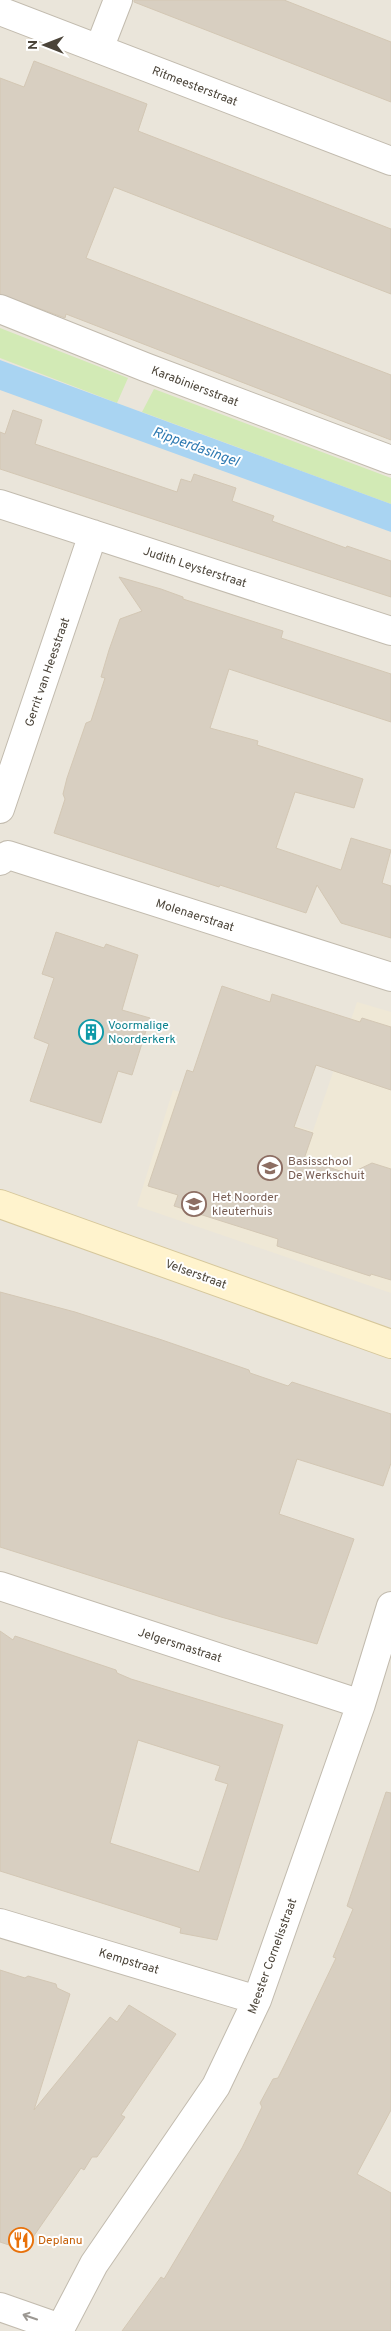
<svg xmlns="http://www.w3.org/2000/svg" width="391" height="2331" font-family="Overpass,sans-serif">
	<style>
		.residential { fill: #eae5da }
		.education { fill: #efe8d6 }
		.green { fill: #d2eab5 }
		.water { fill: #a9d4f2 }
		.building { fill: #d8cfc1; stroke: #d3c7b4; fill-rule: evenodd }
		.lines { fill: none; stroke-linecap: round; stroke-linejoin: round }
		.street-casing { stroke: #c2bbae; stroke-width: 30 }
		.secondary-casing { stroke: #d6c79b; stroke-width: 30 }
		.street { stroke: #fff; stroke-width: 28 }
		.secondary { stroke: #fff3cd; stroke-width: 28 }
		.oneway { stroke: #9c9892 }
		.labels { text-anchor: middle; stroke-width: 4; stroke-linejoin: round; paint-order: stroke }
		.street-label { font-size: 12px; fill: #4b4439; stroke: #fff }
		.culture-label { font-size: 12px; fill: #0d838f; stroke: #fff; text-anchor: start }
		.education-label { font-size: 12px; fill: #785e54; stroke: #fff; text-anchor: start }
		.food-label { font-size: 12px; fill: #c56008; stroke: #fff; text-anchor: start }
		.water-label { font-size: 14px; font-style: italic; fill: #2e7ab2; stroke: #fff }
	</style>
	<rect width="100%" height="100%" fill="#f6f3ec"/>
	<path class="residential" d="M0,0H391V2331H0Z"/>
	<path class="education" d="M357,1002L391,1012V1293L137,1206L173,1090L313,1131Z"/>
	<path class="green" d="M0,328L128,378L117,403L0,358Z
		M154,389L391,478V504L142,412Z"/>
	<path class="water" d="M0,360L391,504V532L0,390Z"/>
	<path class="building" d="M134,0H284L391,42V102L134,2Z
		M34,61L147,104L138,131L391,229V294L114,187L86,258L391,375V440L66,314L65,318L0,294V78L24,87Z
		M13,410L42,420L35,444L177,492L181,479L191,482L194,474L236,488L232,501L274,516L272,521L346,548L347,546L391,561V597L0,469V432L5,434Z
		M119,577L161,589L183,597V599L283,631L281,638L391,674V722L229,669L210,728L258,741L257,745L363,779L354,808L295,792L276,848L341,870L351,838L391,850L382,883L391,886V938L341,923L317,885L306,913L220,885L219,887L54,833L65,799L63,794L67,778L86,723L91,721L105,678L101,677L109,650L120,619L142,611Z
		M56,932L104,948L106,944L138,955L122,1010L150,1018L132,1075L118,1071L101,1123L30,1101L49,1044L34,1038L54,978L42,974Z
		M222,986L270,1002L272,994L360,1022L362,1018L391,1027V1090L316,1065L294,1127L313,1133L304,1159L349,1174L372,1163L391,1169V1280L371,1274L370,1276L277,1246L278,1239L174,1206L178,1195L148,1186L187,1070L193,1072Z
		M0,1292L75,1312L162,1340L249,1370L250,1373L288,1386L292,1382L391,1414V1463L383,1486L297,1459L279,1514L354,1539L317,1644L221,1617L0,1547Z
		M0,1631L13,1640L15,1636L116,1670L117,1673L131,1679L283,1725L217,1940L180,1933L181,1928L0,1871ZM138,1740L220,1766L215,1780L228,1784L199,1872L110,1843Z
		M386,1792L391,1793V2110L357,2174L391,2193V2331H122L161,2277L164,2279L242,2148L262,2107L260,2103L273,2079L278,2078L287,2060L336,1958L333,1957L353,1909L347,1906Z
		M0,1970L25,1978L28,1976L56,1984L57,1988L70,1994L34,2110L110,2017L117,2022L129,2005L176,2034L121,2115L125,2117L97,2157H92L84,2170L81,2168L24,2250L0,2242Z"/>
	<g class="lines">
		<defs>
			<path id="street" d="M0,11L391,161
				M99,49L118,0
				M0,309L145,367L391,460
				M0,504L391,631
				M0,809L93,534
				M0,861L8,855L391,977
				M0,1586L361,1704
				M0,1923L257,2000
				M0,2307L60,2328
				M59,2331L94,2264L216,2086L257,2000L361,1704L391,1606"/>
			<path id="secondary" d="M0,1204L391,1344"/>
		</defs>
		<use href="#street" class="street-casing"/>
		<use href="#secondary" class="secondary-casing"/>
		<use href="#street" class="street"/>
		<use href="#secondary" class="secondary"/>
	</g>
	<defs><path id="oneway-shaft" d="M-6 0H5M1.5-3L5.5 0L1.5 3" fill="none" stroke-width="1.6" stroke-linecap="round" stroke-linejoin="round" transform="scale(1.25)"/></defs>
	<use class="oneway" href="#oneway-shaft" transform="translate(30 2317) rotate(-161)"/>
	<defs>
		<symbol id="building-ring" viewBox="-11 -11 22 22"><circle r="9.5" fill="#fff" stroke="#0f9aa8" stroke-width="1.5"/><path d="M-4-6H4V6H1V3H-1V6H-4ZM-2.5-4.3h1.7v1.8h-1.7ZM.8-4.3h1.7v1.8H.8ZM-2.5-1h1.7V.8h-1.7ZM.8-1h1.7V.8H.8Z" fill="#0f9aa8"/></symbol>
		<symbol id="school-ring" viewBox="-11 -11 22 22"><circle r="9.5" fill="#fff" stroke="#8d6e63" stroke-width="1.5"/><path d="M0-5L7-2L0 1L-7-2ZM-4 1L0 2.5L4 1V4Q0 6-4 4Z" fill="#8d6e63"/></symbol>
		<symbol id="restaurant-ring" viewBox="-11 -11 22 22"><circle r="9.5" fill="#fff" stroke="#e8710a" stroke-width="1.5"/><path d="M-5-6h1v4h1v-4h1v4h1v-4h1v5L-1.5 .5V6h-2V.5L-5-1ZM5-6V6H3V1.5H1.5Q1.5-4 5-6Z" fill="#e8710a"/></symbol>
	</defs>
	<g fill-rule="evenodd">
		<use href="#building-ring" x="77" y="1018" width="28" height="28"/>
		<use href="#school-ring" x="256" y="1154" width="28" height="28"/>
		<use href="#school-ring" x="180" y="1190" width="28" height="28"/>
		<use href="#restaurant-ring" x="7" y="2226" width="28" height="28"/>
	</g>
	<g class="labels">
		<g class="street-label">
			<text transform="translate(195 86) rotate(21)" y="4">Ritmeesterstraat</text>
			<text transform="translate(195 386) rotate(21)" y="4">Karabiniersstraat</text>
			<text transform="translate(195 567) rotate(18)" y="4">Judith Leysterstraat</text>
			<text transform="translate(47 672) rotate(-71)" y="4">Gerrit van Heesstraat</text>
			<text transform="translate(195 915) rotate(18)" y="4">Molenaerstraat</text>
			<text transform="translate(196 1274) rotate(20)" y="4">Velserstraat</text>
			<text transform="translate(180 1645) rotate(18)" y="4">Jelgersmastraat</text>
			<text transform="translate(272 1956) rotate(-70)" y="4">Meester Cornelisstraat</text>
			<text transform="translate(129 1961) rotate(17)" y="4">Kempstraat</text>
		</g>
		<g class="culture-label">
			<text x="108" y="1029">Voormalige<tspan x="108" dy="14">Noorderkerk</tspan></text>
		</g>
		<g class="education-label">
			<text x="288" y="1165">Basisschool<tspan x="288" dy="14">De Werkschuit</tspan></text>
			<text x="212" y="1201">Het Noorder<tspan x="212" dy="14">kleuterhuis</tspan></text>
		</g>
		<g class="food-label">
			<text x="38" y="2244">Deplanu</text>
		</g>
		<g class="water-label">
			<text transform="translate(196 446) rotate(20)" y="5">Ripperdasingel</text>
		</g>
	</g>
	<g transform="translate(45 45) rotate(270)" stroke="#ffffff" stroke-width="4" paint-order="stroke">
	<path d="M0-4L9 19L0 12L-9 19Z" fill="#4b4439"/>
	<text y="-8" font-size="14" font-weight="bold" text-anchor="middle" fill="#4b4439">N</text>
	</g>
</svg>
